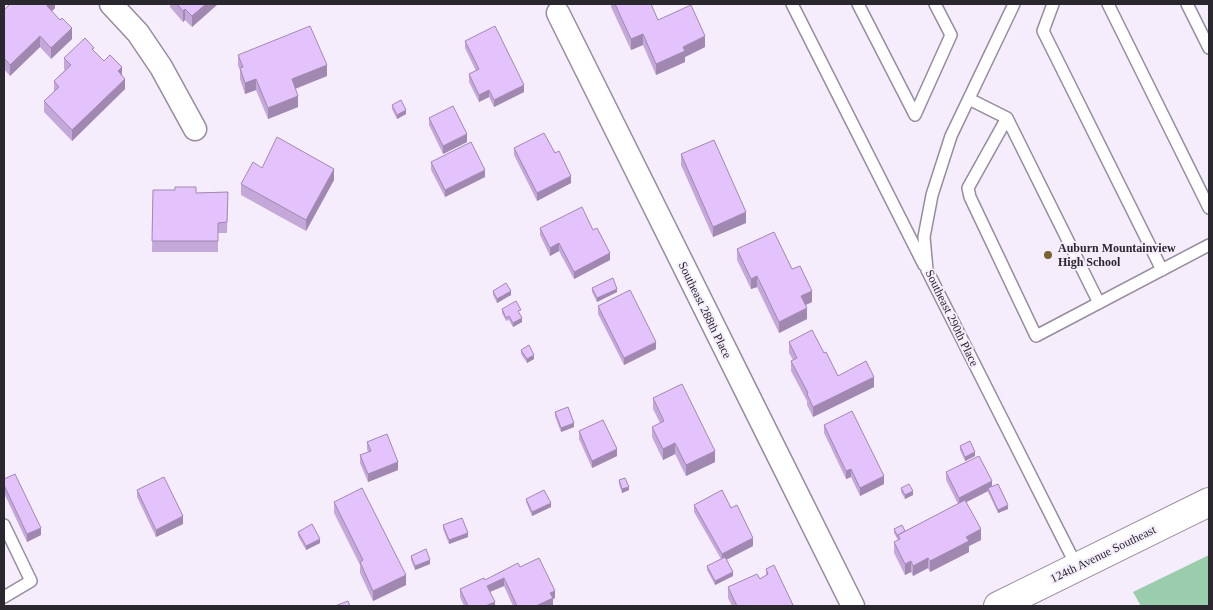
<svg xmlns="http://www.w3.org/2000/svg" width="1213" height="610" font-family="Georgia,serif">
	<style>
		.green { fill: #99cdab }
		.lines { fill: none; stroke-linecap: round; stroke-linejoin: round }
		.service-casing { stroke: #968c9e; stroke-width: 14 }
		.minor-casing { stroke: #968c9e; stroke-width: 25 }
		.tertiary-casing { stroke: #968c9e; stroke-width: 30 }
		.service { stroke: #fff; stroke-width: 11 }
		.minor { stroke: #fff; stroke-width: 22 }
		.tertiary { stroke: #fff; stroke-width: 28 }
		.wall { fill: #c4a8da }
		.shaded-wall { fill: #a088b1 }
		.building { fill: #e4c3fd; stroke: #a088b1 }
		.poi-dot { fill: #786332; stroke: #f5edfc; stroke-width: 2 }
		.labels { text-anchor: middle; stroke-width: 4; stroke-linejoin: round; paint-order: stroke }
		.poi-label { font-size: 12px; font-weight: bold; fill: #2b272e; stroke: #f5edfc; text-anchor: start }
		.street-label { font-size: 12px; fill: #2b272e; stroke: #f5edfc }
	</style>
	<rect width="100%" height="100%" fill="#f5edfc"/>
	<path class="green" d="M1209,555V606H1141L1133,592Z"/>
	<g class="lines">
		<defs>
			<path id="service" d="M792,4L924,265
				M858,4L915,115L951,35L935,4
				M1014,4L951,136L932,195L924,237L927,270L1077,567
				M1053,4L1043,31L1162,270
				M1108,4L1209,208
				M1187,4L1209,48
				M969,99L1007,118L1099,303
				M1007,118L968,188L970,197L1036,336L1209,245
				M4,525L31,581L4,597"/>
			<path id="minor" d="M111,4L138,33L161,67L195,129
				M558,13L853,606"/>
			<path id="tertiary" d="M998,606L1209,502"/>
		</defs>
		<use href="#service" class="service-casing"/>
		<use href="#minor" class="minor-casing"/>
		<use href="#tertiary" class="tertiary-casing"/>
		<use href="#service" class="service"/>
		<use href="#minor" class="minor"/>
		<use href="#tertiary" class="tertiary"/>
	</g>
	<path class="wall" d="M55,4V8L52,11L72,39L51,59L40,47L10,76L4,69V10Z
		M170,4H218L192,27L185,20L183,22L170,7Z
		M611,4H615L658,20L705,47L685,57V62L656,75L643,45L631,50L611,7Z
		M465,41L524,92L494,107L489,97L479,102L469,82V74L476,71L465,48Z
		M94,51L104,61L122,74L125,89L72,141L44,112V101L54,92V81L65,70L64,69V58Z
		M238,55L327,76L295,89L298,107L268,119L256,90L245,94L240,79V70L238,66Z
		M392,105L406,114L397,119L392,109Z
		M429,118L467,142L443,154L429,125Z
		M514,148L555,153L571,183L537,201L514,155Z
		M681,154L746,223L713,237L681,165Z
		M431,162L485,177L445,197L431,170Z
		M262,168L334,180L306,231L241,195V184Z
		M153,190L196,193L228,192L227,233H218V252H152Z
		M540,228L610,260L574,279L559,251L550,256L540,235Z
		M737,249L792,269L812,302L806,305L807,319L779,333L757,287L751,289L737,260Z
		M592,288L617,292L597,302L592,292Z
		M493,291L511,295L497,303L493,295Z
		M598,306L656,349L624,365L598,314Z
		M502,309L521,314H520L522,322L513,327L509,320L506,321L502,313Z
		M789,342L824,353L838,376L874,387L813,417L807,405V401L791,371V361L793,360L789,353Z
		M521,350L534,359L527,363L521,354Z
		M653,398L715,462L686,476L675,454L663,460L652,437V427L660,423L653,409Z
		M555,412L574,427L561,432L555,416Z
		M824,425L884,484L860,496L851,477L846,479L824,433Z
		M579,431L617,456L592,468L579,439Z
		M367,442L398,470L368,482L360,463V455L368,452L367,449Z
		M960,446L975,456L965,461L960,450Z
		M946,472L992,486L1008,509L998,513L988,492V491L966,502L981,540L969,546V552L930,572L928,568L913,576L911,572L905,575L894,553V542L898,540L894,533V529L905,531L958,504L946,480Z
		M4,479L41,535L27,542L4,493Z
		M619,480L629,490L622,493L619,484Z
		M901,488L913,495L905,499L901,492Z
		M137,490L183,524L156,537L137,497Z
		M526,499L551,507L532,516L526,502Z
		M334,502L406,585L373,601L360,573V565L334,513Z
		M694,505L731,508L753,546L726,560L733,576L715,585L707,570V566L721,559L694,512Z
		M443,525L468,537L449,544L443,529Z
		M298,532L320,543L306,550L298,536Z
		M411,556L430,564L415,570L411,560Z
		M520,567L555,598L553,599V606H513L504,586L490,592L495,606H464L460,597V589Z
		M766,569L793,606H732L728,598V587L760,579L766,576Z"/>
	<path class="shaded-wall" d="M49,4H55V8L47,16V6Z
		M206,4H218L192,27V16Z
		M185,9V20L183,22V11Z
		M72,28V39L51,59V48Z
		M643,34V45L631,50V39Z
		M40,36V47L10,76V65Z
		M705,36V47L685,57V62L656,75V64L683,47Z
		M327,65V76L292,90V79Z
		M122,67V78L118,71Z
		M125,79V89L72,141V130Z
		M256,79V90L245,94V83Z
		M524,85V92L494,107V100Z
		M489,90V97L479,102V95Z
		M298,96V107L268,119V108Z
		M406,110V114L397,119V115Z
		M467,134V142L443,154V146Z
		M334,169V180L306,231V220Z
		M485,170V177L445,197V190Z
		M571,176V183L537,201V193Z
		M746,212V223L713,237V227Z
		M559,243V251L550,256V248Z
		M610,253V260L574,279V272Z
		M757,276V287L751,289V279Z
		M617,289V292L597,302V298Z
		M511,291V295L497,303V299Z
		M812,291V302L801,307V296Z
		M807,308V319L779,333V322Z
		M522,318V322L513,327V323Z
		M656,342V349L624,365V358Z
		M534,355V359L527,363V359Z
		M874,377V387L813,417V407Z
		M574,423V427L561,432V428Z
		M675,443V454L663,460V449Z
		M617,449V456L592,468V461Z
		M715,451V462L686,476V465Z
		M975,452V456L965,461V457Z
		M398,462V470L368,482V474Z
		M851,469V477L846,479V471Z
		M884,476V484L860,496V488Z
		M992,481V488H988V491L959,506V498Z
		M629,487V490L622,493V489Z
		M913,491V495L905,499V495Z
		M551,503V507L532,516V512Z
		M1008,505V509L998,513V510Z
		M183,516V524L156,537V530Z
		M41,528V535L27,542V534Z
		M981,529V540L969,546V552L930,572V561L966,537Z
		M468,533V537L449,544V540Z
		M753,538V546L722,562V554Z
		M320,539V543L306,550V546Z
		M928,558V568L913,576V566Z
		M430,560V564L415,570V566Z
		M911,561V572L905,575V564Z
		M733,572V576L715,585V581Z
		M406,575V585L373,601V591Z
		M504,578V586L487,593V586Z
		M555,591V598L553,599V606H536L550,593Z
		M495,602V606H485Z"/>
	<path class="building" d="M10,4H49L47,6L60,20L62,18L72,28L51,48L40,36L10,65L4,58V10Z
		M177,4H206L192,16L185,9L183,11Z
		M615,4H651L658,20L691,5L705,36L683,47L685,51L656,64L643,34L631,39Z
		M310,26L327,65L292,79L298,96L268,108L256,79L245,83L240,68L243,67L238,55Z
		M495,26L524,85L494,100L489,90L479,95L469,74L479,69L465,41Z
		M85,38L94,48L92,49L104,61L110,55L122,67L118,71L125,79L72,130L44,101L59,87L54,81L71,65L64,58Z
		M401,100L406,110L397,115L392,105Z
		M453,106L467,134L443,146L429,118Z
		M544,133L555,153L559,151L571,176L537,193L514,148Z
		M277,137L334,169L306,220L241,184L253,162L262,168Z
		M714,140L746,212L713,227L681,154Z
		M471,142L485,170L445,190L431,162Z
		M175,187H196V193L228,192L227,222L218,223V241H152L153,190H175Z
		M582,207L593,230L597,228L610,253L574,272L559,243L550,248L540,228Z
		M774,232L792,269L800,266L812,291L801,296L807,308L779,322L757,276L751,279L737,249Z
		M613,278L617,289L597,298L592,288Z
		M506,283L511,291L497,299L493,291Z
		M630,290L656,342L624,358L598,306Z
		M516,301L521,310L518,311L522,318L513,323L509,316L506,318L502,309Z
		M812,330L824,353L826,352L838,376L866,361L874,377L813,407L807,394L808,393L791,361L797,358L789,342Z
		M529,345L534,355L527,359L521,350Z
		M682,384L715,451L686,465L675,443L663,449L652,427L664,421L653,398Z
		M568,407L574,423L561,428L555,412Z
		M852,411L884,476L860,488L851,469L846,471L824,425Z
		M603,420L617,449L592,461L579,431Z
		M387,434L398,462L368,474L360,455L371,451L367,442Z
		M970,441L975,452L965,457L960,446Z
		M979,456L992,481L959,498L946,472Z
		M15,474L41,528L27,534L4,485V479Z
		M164,477L183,516L156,530L137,490Z
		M625,478L629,487L622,489L619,480Z
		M909,484L913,491L905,495L901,488Z
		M998,484L1008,505L998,510L988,488Z
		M362,488L406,575L373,591L360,562L363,560L334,502Z
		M544,490L551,503L532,512L526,499Z
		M722,490L731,508L737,505L753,538L722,554L694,505Z
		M965,500L981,529L966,537L969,541L930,561L928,558L913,566L911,561L905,564L894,542L900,539L898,535Z
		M462,518L468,533L449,540L443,525Z
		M312,524L320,539L306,546L298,532Z
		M902,525L905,531L898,535V537L894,529Z
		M426,549L430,560L415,566L411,556Z
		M725,557L733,572L715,581L707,566Z
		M539,558L555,591L550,593L553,598L536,606H517L504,578L487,586L495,602L485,606H468L460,589L484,578L485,580L518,563L520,567Z
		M774,565L793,605L789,606H737L728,587L757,574L760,579L768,574L766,569Z
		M348,601L350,606H335Z"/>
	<circle class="poi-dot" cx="1048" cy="255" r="5"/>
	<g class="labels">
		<g class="poi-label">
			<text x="1058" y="252">Auburn Mountainview<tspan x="1058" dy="14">High School</tspan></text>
		</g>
		<g class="street-label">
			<text transform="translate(705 310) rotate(64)" y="4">Southeast 288th Place</text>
			<text transform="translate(952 318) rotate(64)" y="4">Southeast 290th Place</text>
			<text transform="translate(1103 554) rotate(-26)" y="4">124th Avenue Southeast</text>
		</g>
	</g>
	<rect width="1213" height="610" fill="none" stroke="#2b272e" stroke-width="10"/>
</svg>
